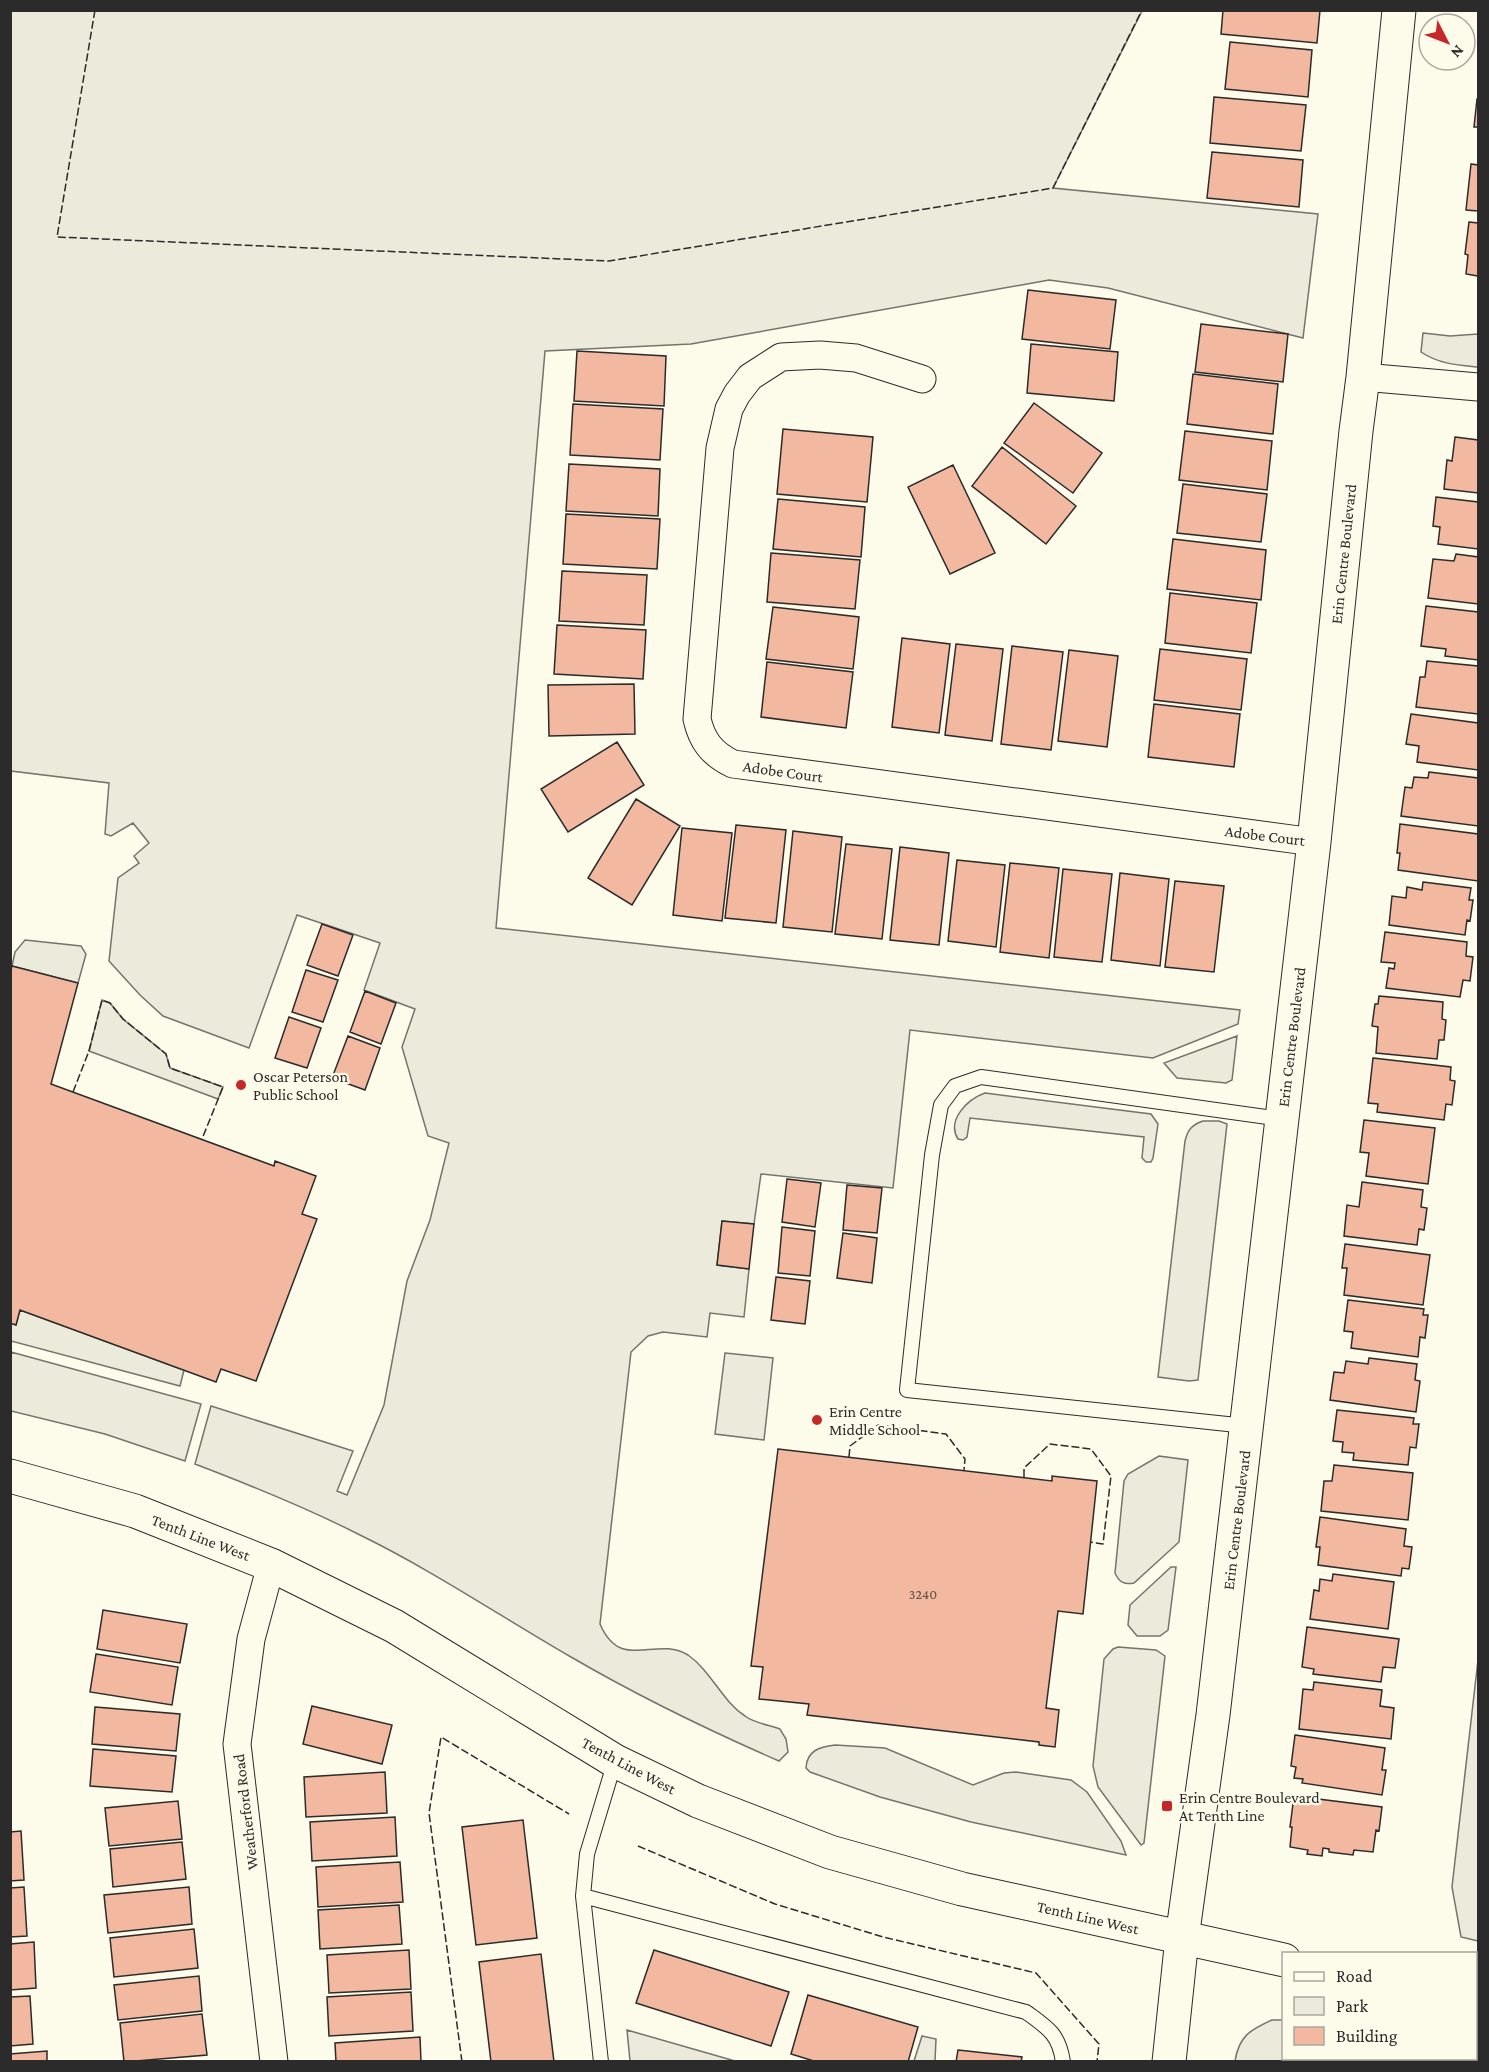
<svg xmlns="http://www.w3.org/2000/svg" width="1489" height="2072" font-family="'Crimson Pro',serif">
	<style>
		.green { fill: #ecebdb; stroke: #74746e; stroke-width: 1.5 }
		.building { fill: #f2b8a0; stroke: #2b2b2b; stroke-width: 1.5 }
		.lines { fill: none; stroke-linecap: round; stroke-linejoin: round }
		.lane-casing { stroke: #2b2b2b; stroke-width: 16 }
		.street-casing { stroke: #2b2b2b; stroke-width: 29 }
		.secondary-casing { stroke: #2b2b2b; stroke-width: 35 }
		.lane { stroke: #fdfbea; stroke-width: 14 }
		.street { stroke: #fdfbea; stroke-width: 27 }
		.secondary { stroke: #fdfbea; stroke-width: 33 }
		.fence { stroke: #2b2b2b; stroke-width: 1.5; stroke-dasharray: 8 3; stroke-linecap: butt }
		.poi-dot { fill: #c62828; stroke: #fdfbea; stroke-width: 2 }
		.labels { text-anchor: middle; stroke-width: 4.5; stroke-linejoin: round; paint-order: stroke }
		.number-label { font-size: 14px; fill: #5d4e48 }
		.street-label { font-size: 16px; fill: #2b2b2b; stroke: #fdfbea }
		.poi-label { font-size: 16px; fill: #2b2b2b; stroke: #fdfbea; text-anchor: start }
	</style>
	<rect width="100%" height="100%" fill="#fdfbea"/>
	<path class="green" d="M10,11H1142L1053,188L1318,214L1303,338L1108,288L1049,280L691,344L545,351L496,928L1240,1010L1238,1024L1153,1058L910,1030L893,1188L761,1174L754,1224L722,1221L717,1265L749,1269L744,1317L710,1313L707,1337L663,1332L648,1336L631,1352L600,1624C621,1673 656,1635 688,1655C711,1671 722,1701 745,1716C754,1723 769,1725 780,1729L786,1739L788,1752L779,1761C708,1730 638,1696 571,1657C500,1616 432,1570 358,1534C305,1507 250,1485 195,1464L211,1406L353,1451L337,1491L347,1495L384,1405L407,1281L430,1220L449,1143L428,1136L402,1047L415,1009L364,990L380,943L297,915L249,1048L163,1016L140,995L109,961L118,878L139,863L134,856L149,843L133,823L111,836L105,834L109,783L11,771Z
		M1423,333L1450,336L1478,334V367C1457,365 1439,364 1421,352Z
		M25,940L81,946L86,954L78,983L12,966L15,952Z
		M102,1000L110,1003L123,1019L166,1054L170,1068L223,1087L218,1099L89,1051Z
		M1237,1036L1232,1080L1226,1083L1177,1078L1164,1063Z
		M985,1093L1151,1114L1158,1124L1153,1158L1151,1162H1146L1142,1158L1144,1137L970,1118L967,1137L963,1140L958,1139C946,1120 968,1099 985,1093Z
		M1203,1121H1219L1227,1124L1198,1380L1189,1381L1158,1377L1185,1141C1188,1129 1192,1125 1203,1121Z
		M20,1310L184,1370L180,1386L11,1341L10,1323L16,1325Z
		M11,1352L201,1404L185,1461L105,1434L11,1411Z
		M725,1353L773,1358L764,1440L715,1434Z
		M1159,1456L1188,1460L1179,1542L1134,1583C1124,1585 1119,1582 1115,1573L1124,1481L1128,1474Z
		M1171,1567H1176L1168,1630L1160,1636H1137L1128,1625L1130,1605Z
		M1118,1647L1156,1650L1165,1656L1144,1843L1141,1845L1098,1787L1093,1766L1104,1659L1113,1649Z
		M1478,1660V1941L1461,1937L1452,1887Z
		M835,1745L885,1748L973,1785L1004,1773L1016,1772L1071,1780L1087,1792L1121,1841L1126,1855L971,1822L880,1797L810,1772L806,1768C807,1750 820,1747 835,1745Z
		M1272,2020H1283L1284,2058H1476V2052L1478,2053V2061H1235C1239,2036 1250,2030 1272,2020Z
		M627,2030L735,2061H630Z
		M922,2036L936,2039L935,2061H914Z"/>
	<path class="building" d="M1223,10H1320L1317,43L1221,34Z
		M1230,42L1312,50L1308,97L1225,89Z
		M1214,97L1306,105L1301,151L1210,143Z
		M1477,99H1478V127H1474Z
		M1212,152L1303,160L1299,207L1207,198Z
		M1471,164L1478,165V211L1466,210Z
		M1469,222L1478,223V276L1466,274L1468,255L1465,254Z
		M1028,290L1116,300L1110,349L1022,339Z
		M1201,324L1288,334L1283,382L1195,372Z
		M1031,344L1118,352L1114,401L1027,393Z
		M577,351L666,356L664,406L574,401Z
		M1193,374L1278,384L1273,434L1187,424Z
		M1034,403L1102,453L1073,493L1004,443Z
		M573,404L663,409L660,460L570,455Z
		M783,429L873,437L867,502L777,494Z
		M1185,431L1272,441L1267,490L1179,480Z
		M1455,437L1478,440V493L1444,489L1447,460L1452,461Z
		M1002,447L1076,506L1046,544L972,486Z
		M569,464L660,469L658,516L566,511Z
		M953,465L995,553L950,574L908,487Z
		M1183,484L1267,494L1261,542L1177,533Z
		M1436,497L1478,502V549L1438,544L1440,527L1433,526Z
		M778,499L865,507L861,557L773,549Z
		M566,514L660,519L657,569L563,564Z
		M1173,539L1266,550L1261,600L1167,589Z
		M771,553L860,560L855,609L767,602Z
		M1456,554L1478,557V604L1428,598L1433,559L1454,561Z
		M562,571L647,575L644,625L559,621Z
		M1170,593L1257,603L1251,653L1165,643Z
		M1426,606L1478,612V660L1445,656L1446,649L1421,646Z
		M773,607L859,617L853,669L766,659Z
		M557,625L646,630L643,679L554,674Z
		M902,638L950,644L939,733L892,727Z
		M956,644L1003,649L992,741L945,735Z
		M1012,646L1063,652L1051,750L1001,744Z
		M1160,649L1247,659L1241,710L1154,700Z
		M1069,650L1118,656L1107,747L1058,741Z
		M1427,661L1478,666V714L1416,707L1420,677H1425Z
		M767,662L853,672L846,728L761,717Z
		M634,684L635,734L549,736L548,685Z
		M1154,704L1240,714L1234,767L1148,757Z
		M1411,714L1478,723V770L1417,762L1419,746L1406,744Z
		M617,742L644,785L568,832L541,789Z
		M1429,772L1478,778V826L1401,816L1405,787L1412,788L1414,777L1428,778Z
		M636,799L680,826L632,905L588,878Z
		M1400,824L1478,834V881L1398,870L1400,853H1397Z
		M736,825L786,830L776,923L725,918Z
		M682,828L732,833L722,921L673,915Z
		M793,831L842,837L832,932L783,927Z
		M846,844L892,849L882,939L835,934Z
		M900,847L949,853L939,945L890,940Z
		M957,860L1005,865L996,947L948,941Z
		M1010,863L1059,868L1049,958L1000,952Z
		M1063,869L1112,874L1102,962L1054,957Z
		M1120,873L1169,879L1160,966L1111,960Z
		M1175,881L1224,886L1214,972L1165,967Z
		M1423,882L1471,888L1469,900H1473L1470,921L1467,920L1465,935L1389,925L1392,896L1406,898L1407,887L1422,890Z
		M322,924L353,935L338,976L307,965Z
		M1385,932L1467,942L1466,956L1473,957L1470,981L1463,980L1460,997L1386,988L1389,968L1394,969L1395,963L1381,962Z
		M12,966L78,983L51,1084L274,1166L275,1161L316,1176L302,1214L317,1219L256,1381L221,1369L216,1382L20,1310L16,1325L10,1323V973Z
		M306,970L338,980L323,1022L292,1012Z
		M365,991L396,1003L381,1044L350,1032Z
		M1379,996L1443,1002L1442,1019L1446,1020L1444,1040H1439L1437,1059L1376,1053L1378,1027L1372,1026L1375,1004H1378Z
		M289,1017L321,1028L307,1068L275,1058Z
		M348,1036L380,1048L365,1090L332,1078Z
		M1373,1058L1451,1067L1450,1080L1455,1081L1452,1105L1446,1104L1444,1120L1377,1112L1378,1104L1368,1103Z
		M1364,1120L1435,1128L1428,1184L1366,1176L1369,1153L1360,1152Z
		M787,1179L821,1183L815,1227L782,1222Z
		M1362,1182L1423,1190L1421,1207L1427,1208L1424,1230L1419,1229L1417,1245L1344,1236L1347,1205L1359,1207Z
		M847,1185L882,1188L877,1233L843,1230Z
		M722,1221L754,1224L749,1269L717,1265Z
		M782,1227L815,1231L810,1276L778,1273Z
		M843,1233L877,1238L872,1283L837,1278Z
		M1345,1244L1430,1255L1423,1305L1344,1295L1347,1268H1342Z
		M776,1277L810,1281L805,1324L771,1320Z
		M1348,1300L1424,1309L1423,1315H1428L1425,1338L1420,1337L1418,1357L1351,1348L1353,1332L1344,1331Z
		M1369,1358L1417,1364L1415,1380L1420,1381L1416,1412L1330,1400L1334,1372L1344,1373L1346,1361L1368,1364Z
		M1337,1410L1414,1418L1413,1424H1419L1416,1448L1410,1447L1408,1465L1353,1460L1354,1453L1342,1452L1343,1442L1333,1441Z
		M778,1449L1052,1481V1476L1097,1481L1083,1614L1058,1611L1046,1708L1059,1710L1055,1747L1039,1745V1742L807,1715L809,1704L759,1699L763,1667L751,1666Z
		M1334,1465L1413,1473L1408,1520L1321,1511L1324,1481H1332Z
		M1320,1517L1406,1529L1404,1546L1412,1547L1409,1569L1402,1568L1401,1576L1318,1565L1320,1547H1316Z
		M1333,1574L1394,1582L1388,1629L1310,1619L1314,1590L1319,1591L1320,1579L1332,1581Z
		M103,1610L187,1624L180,1663L97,1649Z
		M1307,1627L1399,1639L1395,1668L1383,1667L1381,1682L1313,1674L1314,1669L1302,1667Z
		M96,1654L178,1667L172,1705L90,1692Z
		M1314,1682L1382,1690L1380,1706L1394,1708L1391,1739L1299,1729L1303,1689L1313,1690Z
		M312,1706L392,1725L382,1764L303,1744Z
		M95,1707L180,1714L176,1751L92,1744Z
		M1295,1735L1385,1748L1382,1770H1386L1382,1795L1302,1783L1303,1779L1294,1778L1296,1767L1291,1766Z
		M93,1749L176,1756L172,1792L90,1786Z
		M385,1772L387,1813L306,1817L304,1777Z
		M1294,1796L1382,1807L1379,1831L1376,1830L1373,1852L1354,1850L1353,1855L1329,1852V1849L1323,1848L1322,1856L1307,1854L1308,1850L1290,1847L1292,1827H1290Z
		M178,1801L182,1839L109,1846L105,1808Z
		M395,1817L397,1856L312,1861L310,1822Z
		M523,1820L537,1938L476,1945L462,1827Z
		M21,1831L24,1880L10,1881V1832Z
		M182,1842L186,1879L113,1887L110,1849Z
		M400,1862L403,1902L318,1907L316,1867Z
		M24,1887L27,1936L10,1937V1888Z
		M189,1887L192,1924L108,1933L104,1895Z
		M399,1905L402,1944L320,1949L318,1910Z
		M194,1929L198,1968L114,1977L110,1938Z
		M34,1942L36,1988L10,1990V1944Z
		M409,1950L411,1989L329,1993L327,1955Z
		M654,1950L789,1992L771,2046L636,2003Z
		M541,1954L554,2062H491L479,1962Z
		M199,1976L202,2011L118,2020L114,1985Z
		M411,1992L413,2031L329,2036L327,1997Z
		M808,1995L918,2027L908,2062H817L791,2054Z
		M30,1996L33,2044L10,2046V1997Z
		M202,2014L207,2055L124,2062L120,2023Z
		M420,2037L421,2062H336L335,2043Z
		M958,2050L1022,2057L1021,2062H956Z
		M47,2051V2062H10V2054Z"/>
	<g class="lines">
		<defs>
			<path id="lane" d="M1246,1426L907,1390L932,1155L941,1105L955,1086L981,1077L1281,1119
				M583,1896L1026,2012C1048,2028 1059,2034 1063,2062
				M601,2062L583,1896L587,1854L615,1761"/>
			<path id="street" d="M1363,377L1478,387
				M922,379L856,358L820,355L781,357L750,377L737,394L729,409L720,448L697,719C702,741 712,754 733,764L1314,842
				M271,1565L251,1639L237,1744L274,2062"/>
			<path id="secondary" d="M10,1476L135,1511L271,1565L394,1626L615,1761L698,1801L830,1852L962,1889L1284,1960
				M1476,2005L1478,2006
				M1169,2062L1182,1938L1213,1715L1314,842L1356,431L1363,377L1399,10"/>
		</defs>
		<use href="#lane" class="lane-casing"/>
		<use href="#street" class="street-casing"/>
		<use href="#secondary" class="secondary-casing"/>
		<use href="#lane" class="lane"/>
		<use href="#street" class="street"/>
		<use href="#secondary" class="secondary"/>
		<path class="fence" d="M95,10L57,237L609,261L1053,188L1142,10
			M73,1092L89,1051L102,1000L110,1003L123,1019L166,1054L170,1068L223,1087L202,1139
			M849,1457L850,1446L878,1425L946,1434L965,1459L964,1470
			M1024,1477V1468L1050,1444L1091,1449L1111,1476L1103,1544L1090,1542
			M638,1846L775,1904L883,1937L1036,1973L1099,2044L1097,2062
			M462,2062L429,1813L441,1737L569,1814"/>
	</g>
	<g class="poi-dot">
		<circle cx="241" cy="1085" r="6"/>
		<circle cx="817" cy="1420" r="6"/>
		<rect x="1161" y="1800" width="12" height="12" rx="3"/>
	</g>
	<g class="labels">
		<g class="number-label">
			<text x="923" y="1599">3240</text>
		</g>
		<g class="street-label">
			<text transform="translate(1343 554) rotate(-84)" y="6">Erin Centre Boulevard</text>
			<text transform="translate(783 771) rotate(8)" y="6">Adobe Court</text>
			<text transform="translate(1265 835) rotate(7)" y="6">Adobe Court</text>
			<text transform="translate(1291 1037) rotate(-83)" y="6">Erin Centre Boulevard</text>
			<text transform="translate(1236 1520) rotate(-83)" y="6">Erin Centre Boulevard</text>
			<text transform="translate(201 1537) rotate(21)" y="6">Tenth Line West</text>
			<text transform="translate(629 1765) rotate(28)" y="6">Tenth Line West</text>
			<text transform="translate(245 1812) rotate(-97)" y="6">Weatherford Road</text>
			<text transform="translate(1088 1917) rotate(13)" y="6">Tenth Line West</text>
		</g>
		<g class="poi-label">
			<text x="253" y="1082">Oscar Peterson<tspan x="253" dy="18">Public School</tspan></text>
			<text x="829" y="1417">Erin Centre<tspan x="829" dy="18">Middle School</tspan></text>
			<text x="1179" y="1803">Erin Centre Boulevard<tspan x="1179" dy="18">At Tenth Line</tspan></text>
		</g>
	</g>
	<rect width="1489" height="2072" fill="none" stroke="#2b2b2b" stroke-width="24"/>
	<rect x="1282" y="1952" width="195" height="108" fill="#fdfbea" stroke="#a9a89e" stroke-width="1.5"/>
	<rect x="1294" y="1972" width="30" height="9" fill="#fdfbea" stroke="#a9a89e" stroke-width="1.5"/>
	<text x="1336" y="1982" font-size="18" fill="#2b2b2b">Road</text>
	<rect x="1294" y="1997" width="30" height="18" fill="#ecebdb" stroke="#a9a89e" stroke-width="1.5"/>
	<text x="1336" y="2012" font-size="18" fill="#2b2b2b">Park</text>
	<rect x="1294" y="2027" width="30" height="18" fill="#f2b8a0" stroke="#a9a89e" stroke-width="1.5"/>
	<text x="1336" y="2042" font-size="18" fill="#2b2b2b">Building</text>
	<g transform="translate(1447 42) rotate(132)"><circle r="28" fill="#fdfbea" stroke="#a9a89e" stroke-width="1.5"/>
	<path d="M0-4.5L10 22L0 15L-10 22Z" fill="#c62828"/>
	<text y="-9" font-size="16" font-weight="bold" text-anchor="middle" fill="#2b2b2b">N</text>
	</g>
</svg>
